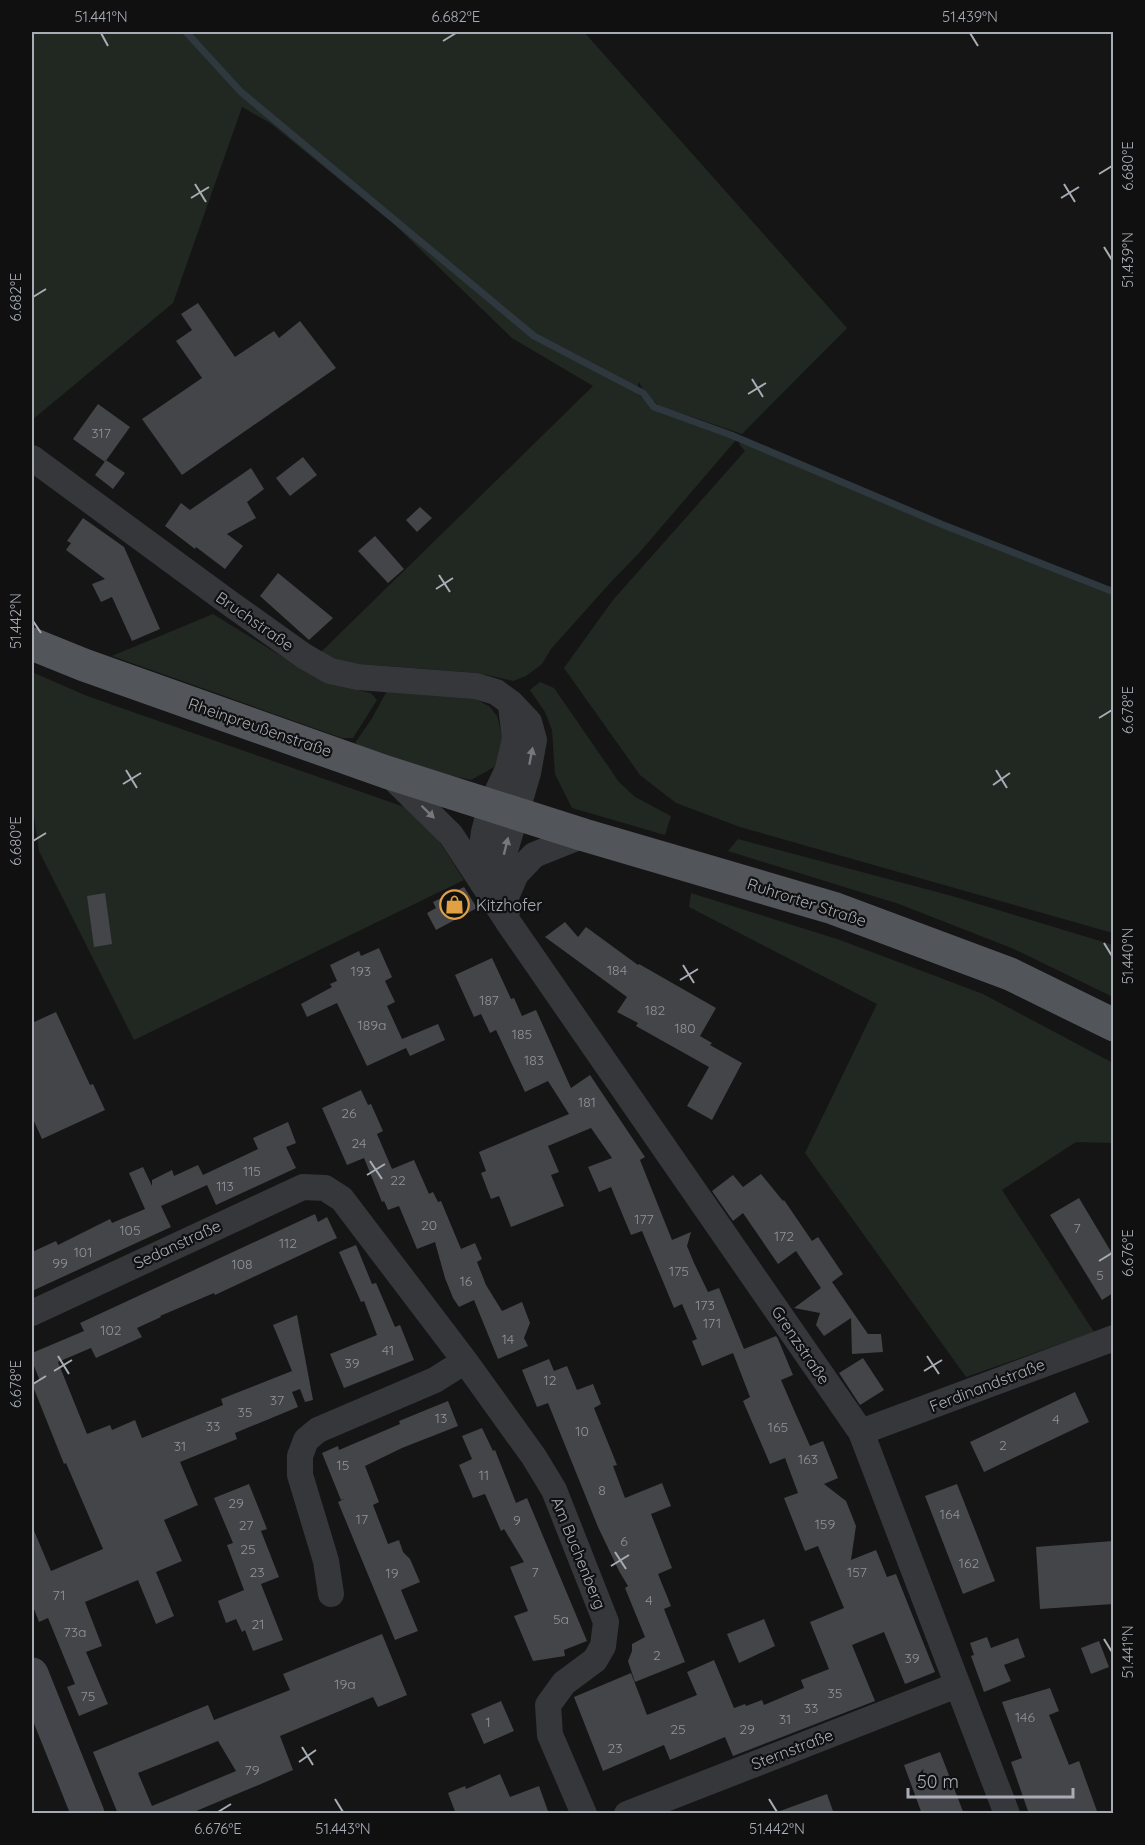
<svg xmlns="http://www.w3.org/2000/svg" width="1145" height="1845" font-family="Quicksand,sans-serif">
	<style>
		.green { fill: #212822 }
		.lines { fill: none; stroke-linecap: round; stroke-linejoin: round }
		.stream { stroke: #2f383e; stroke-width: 7 }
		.building { fill: #444549; fill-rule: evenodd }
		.street { stroke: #36373b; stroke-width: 26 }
		.secondary { stroke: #44464b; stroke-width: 33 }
		.primary { stroke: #52555a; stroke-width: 33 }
		.oneway { fill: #75787e }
		.ticks { fill: none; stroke: #a8adb5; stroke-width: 2 }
		.labels { text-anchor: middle; stroke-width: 4.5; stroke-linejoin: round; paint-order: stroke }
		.number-label { font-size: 14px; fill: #8f939a }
		.street-label { font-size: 16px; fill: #a8adb5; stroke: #101011 }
		.poi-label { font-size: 16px; fill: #a8adb5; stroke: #101011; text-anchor: start }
		.neatline { fill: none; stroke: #a8adb5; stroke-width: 2 }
		.ticks-label { font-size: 15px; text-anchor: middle; fill: #a8adb5 }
	</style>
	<rect width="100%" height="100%" fill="#151516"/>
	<path class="green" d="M32,32H584L847,328L742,434L658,405L642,388L639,382L636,392L654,410L736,440L639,553L610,583L551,649L542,664L526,676L513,681L478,673L348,663L335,660L321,652L593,386L512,338L395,225L270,123L242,107L173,303L32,420Z
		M743,440L941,524L1113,592V933L740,827L676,803L640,775L564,668L613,600L745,451L739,444Z
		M213,614L325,683L371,693L377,700L353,738H342L112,656Z
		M32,672L87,696L413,810L439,841L464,880L134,1040L39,851L32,803Z
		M540,682L554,688L619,782L635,797L671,816L665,835L572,808L555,774L552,730L545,712L530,690Z
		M389,687L471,696L490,707L497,716L503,740L496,766L471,780L391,763L355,743L371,720Z
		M738,839L952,896L1113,945V997L1014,949L899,904L728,851Z
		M691,893L840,940L983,994L1113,1063V1143L1076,1142L1002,1190L1094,1332L966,1377L805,1153L877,1004L689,907Z"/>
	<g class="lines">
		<path class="stream" d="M186,32L241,92L534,336L643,393L654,407L731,435L941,524L1114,592"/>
	</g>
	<path class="building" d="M198,303L235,357L274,331L279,338L300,321L336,368L182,475L142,419L202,378L176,341L192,330L181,314Z
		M98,404L130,427L105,462L73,439Z
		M303,457L317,475L290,496L276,478Z
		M106,460L125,473L113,489L95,475Z
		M251,468L264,489L247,502L256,518L227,534L243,546L225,569L196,547L195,549L165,526L181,503L190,510Z
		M420,507L432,518L417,532L406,520Z
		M83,518L124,547L160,629L132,641L112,597L101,602L92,584L105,579L66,550L71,543L67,541Z
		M375,536L404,569L388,583L358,551Z
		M278,573L333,618L309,640L260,596Z
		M464,887L477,908L436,930L427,913L436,908L433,902Z
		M105,893L112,944L94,947L87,896Z
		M565,922L578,937L586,927L638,965L639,964L716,1008L700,1036L712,1043L710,1045L742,1063L712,1120L687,1106L709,1067L636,1026L638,1023L617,1012L627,997L545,937Z
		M379,948L392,977L385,981L395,1002L387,1006L402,1039L438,1024L445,1040L410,1056L406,1048L367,1066L337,1003L307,1017L301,1004L332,987L330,984L337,981L330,965L359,951L361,956Z
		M492,958L511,999L514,998L522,1016L536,1010L571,1088L590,1075L645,1157L640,1160L672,1240L691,1232L687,1246L694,1263L708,1292L719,1288L744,1349L776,1336L778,1339L793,1375L781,1380L794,1410L810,1446L823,1441L838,1478L824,1484L846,1501L856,1526L851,1560L876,1550L887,1577L896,1574L935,1672L905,1684L884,1632L852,1645L875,1701L733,1756L725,1737L670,1760L664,1745L603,1771L574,1697L631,1673L647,1715L697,1695L687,1672L714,1660L734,1708L745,1704L746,1706L762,1700L764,1705L804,1688L801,1680L829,1669L810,1622L844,1608L818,1546L805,1551L784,1498L798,1493L785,1458L770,1464L743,1401L750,1397L733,1353L702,1366L692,1341L697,1339L682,1304L674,1308L642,1231L631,1235L611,1187L599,1192L588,1167L612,1158L591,1128L548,1146L559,1172L551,1175L564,1206L511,1227L499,1196L491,1199L481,1173L486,1171L479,1152L569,1114L548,1081L525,1092L496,1030L490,1033L481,1014L474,1017L455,975Z
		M56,1012L90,1085L93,1084L105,1110L42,1139L32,1117V1023Z
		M361,1090L368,1105L371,1104L383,1131L377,1134L392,1169L414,1160L429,1194L433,1192L438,1202L441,1201L461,1249L475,1243L482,1259L477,1262L486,1285L502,1311L522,1302L530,1323L524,1338L528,1346L498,1359L474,1300L459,1307L453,1298L445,1278L435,1242L417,1249L399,1206L388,1210L384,1201L382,1202L364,1158L347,1165L322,1108Z
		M288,1122L296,1143L286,1147L296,1168L216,1205L207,1185L161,1206L171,1227L32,1291V1252L56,1241L58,1245L110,1219L112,1223L145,1209L129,1173L143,1167L152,1186V1180L172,1170L174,1176L198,1165L203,1175L258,1149L253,1138Z
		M761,1174L783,1201L784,1200L812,1241L818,1237L843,1274L832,1282L868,1334H881L883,1352L852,1354L851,1318L824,1336L816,1325L820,1313L794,1308L821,1288L796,1251L778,1264L743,1213L733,1221L712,1191L733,1175L743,1187Z
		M1079,1198L1113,1255V1293L1102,1300L1050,1215Z
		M315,1214L318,1222L327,1217L337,1238L215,1295L214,1293L160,1316L161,1317L137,1328L142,1337L96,1358L91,1348L58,1362L87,1434L110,1425L112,1430L135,1420L142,1438L223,1405L221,1399L292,1371L273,1325L297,1315L313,1400L305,1402L300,1389L292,1392L298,1407L235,1433L237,1439L180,1462L198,1505L164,1520L182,1561L156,1572L174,1616L156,1624L138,1580L85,1602L102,1646L86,1652L108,1704L79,1716L67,1687L75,1684L48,1618L39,1622L32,1604V1526L51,1571L103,1549L66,1463L64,1464L32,1384L40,1381L32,1361V1353L84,1331L80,1323Z
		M356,1245L372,1284L376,1283L395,1327L400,1325L414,1360L344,1388L330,1354L377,1335L364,1301L361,1302L339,1252Z
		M863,1358L884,1390L860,1405L839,1373Z
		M549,1359L554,1371L567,1366L577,1390L593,1384L601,1404L594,1408L617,1465L613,1466L625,1498L662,1483L671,1506L651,1514L672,1568L658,1574L671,1606L664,1609L685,1662L635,1682L628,1661L632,1651V1644L645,1637L625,1588L628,1586L619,1571L598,1527L548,1403L537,1407L522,1370Z
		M1075,1392L1089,1422L984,1472L970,1442Z
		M448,1401L458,1426L402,1448L365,1466L379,1502L373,1505L388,1544L399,1540L403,1552L410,1559L420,1582L401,1590L418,1631L395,1640L338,1502L344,1499L341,1500L322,1453L338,1446L339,1450L400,1424L399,1421Z
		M482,1428L493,1451L495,1450L516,1503L527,1498L587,1641L564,1650L565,1656L533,1661L514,1616L528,1611L510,1567L524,1562L504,1529L501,1531L485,1494L473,1498L459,1465L472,1459L462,1436Z
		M249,1484L267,1529L261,1531L279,1577L261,1584L283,1640L253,1651L245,1630L242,1632L236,1619L226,1623L218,1601L244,1590L227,1545L233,1543L214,1498Z
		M957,1484L995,1581L963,1594L925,1496Z
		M1113,1541V1604L1040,1609L1036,1547Z
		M764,1619L775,1646L739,1663L727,1634Z
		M382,1634L407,1695L378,1707L373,1697L280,1736L293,1770L261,1784L189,1814H118L93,1752L208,1705L214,1720L290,1690L283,1674ZM218,1741L236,1771L152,1806L138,1773Z
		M987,1637L991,1648L1018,1638L1025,1657L1004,1665L1011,1681L984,1692L971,1656L974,1655L970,1643Z
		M1099,1641L1109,1667L1091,1674L1081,1648Z
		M1050,1688L1059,1711L1049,1715L1069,1765L1079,1761L1098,1814H1029L1011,1762L1022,1758L1002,1702Z
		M501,1701L514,1731L484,1744L471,1714Z
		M940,1752L964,1814H922L904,1765Z
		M500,1774L510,1797L539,1786L549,1814H456L448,1793L465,1786L466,1789Z
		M827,1794L834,1814H780V1811Z"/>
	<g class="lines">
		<path class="street" d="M32,458L228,602L304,656L330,671L358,677L476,686L496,692L511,703L529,722L534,740L528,773L504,854L501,871L507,912
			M390,775L451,835L508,922L861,1432L1007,1814
			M478,876L484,832L491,805L508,769L515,739L511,706
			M505,899L516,874L534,855L584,835
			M32,1313L303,1187L325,1188L342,1199L465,1361L534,1457L554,1490L606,1622L603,1646L595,1660L564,1683L548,1705L550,1735L584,1814
			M861,1432L1114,1338
			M331,1594L326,1561L300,1475V1456L306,1440L318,1430L435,1380L465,1361
			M627,1814L957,1685"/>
		<path class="secondary" d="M32,1674L88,1814"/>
		<path class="primary" d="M32,644L84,665L386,772L584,835L833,908L1010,974L1114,1025"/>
	</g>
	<defs><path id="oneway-solid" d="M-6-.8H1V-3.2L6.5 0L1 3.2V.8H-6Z" transform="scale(1.5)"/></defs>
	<g class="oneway">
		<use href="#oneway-solid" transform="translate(531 756) rotate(-79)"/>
		<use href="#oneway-solid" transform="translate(428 812) rotate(44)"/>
		<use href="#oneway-solid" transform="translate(506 846) rotate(-76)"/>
	</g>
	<path class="ticks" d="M101,33L108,46M970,33L978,46M443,41L456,33M1099,174L1112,166M195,184L206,202M1064,184L1075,202M191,198L209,187M1061,198L1079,187M1104,247L1112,260M33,297L46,289M752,379L763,397M748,394L766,383M439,575L450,592M436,589L453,578M33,621L41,633M1099,718L1112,710M126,770L137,788M996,770L1007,788M123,784L141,773M993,785L1010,773M33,841L46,833M1104,943L1112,956M683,965L694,983M680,980L698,969M370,1161L382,1179M367,1175L385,1164M1099,1261L1112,1253M58,1356L69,1374M927,1356L939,1374M54,1371L72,1360M924,1371L942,1360M33,1384L46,1376M615,1552L626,1569M611,1566L629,1555M1104,1639L1112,1652M302,1747L313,1765M299,1762L316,1750M335,1799L343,1812M769,1799L777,1812M218,1812L231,1804"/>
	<defs>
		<symbol id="shop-ring" viewBox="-11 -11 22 22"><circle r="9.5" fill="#101011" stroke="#e0a043" stroke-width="1.5"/><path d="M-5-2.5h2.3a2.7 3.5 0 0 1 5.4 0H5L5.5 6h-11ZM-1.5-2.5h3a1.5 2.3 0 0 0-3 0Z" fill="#e0a043"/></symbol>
	</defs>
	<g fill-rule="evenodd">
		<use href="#shop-ring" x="438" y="888" width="33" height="33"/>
	</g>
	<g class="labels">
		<g class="number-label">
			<text x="101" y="438">317</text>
			<text x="617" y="975">184</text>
			<text x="361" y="976">193</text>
			<text x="489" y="1005">187</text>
			<text x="655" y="1015">182</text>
			<text x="372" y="1030">189a</text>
			<text x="685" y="1033">180</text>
			<text x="522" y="1039">185</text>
			<text x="534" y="1065">183</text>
			<text x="587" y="1107">181</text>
			<text x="349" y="1118">26</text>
			<text x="359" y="1148">24</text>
			<text x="252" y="1176">115</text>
			<text x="398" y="1185">22</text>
			<text x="225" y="1191">113</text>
			<text x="644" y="1224">177</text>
			<text x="429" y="1230">20</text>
			<text x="1077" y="1233">7</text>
			<text x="130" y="1235">105</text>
			<text x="784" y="1241">172</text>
			<text x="288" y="1248">112</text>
			<text x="83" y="1257">101</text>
			<text x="60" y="1268">99</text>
			<text x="242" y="1269">108</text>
			<text x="679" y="1276">175</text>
			<text x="1100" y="1280">5</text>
			<text x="466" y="1286">16</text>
			<text x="705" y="1310">173</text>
			<text x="712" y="1328">171</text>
			<text x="111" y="1335">102</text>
			<text x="508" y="1344">14</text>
			<text x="388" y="1355">41</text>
			<text x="352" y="1368">39</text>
			<text x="550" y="1385">12</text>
			<text x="277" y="1405">37</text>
			<text x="245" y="1417">35</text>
			<text x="441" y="1423">13</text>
			<text x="1056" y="1424">4</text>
			<text x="213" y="1431">33</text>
			<text x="778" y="1432">165</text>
			<text x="582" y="1436">10</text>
			<text x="1003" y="1450">2</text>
			<text x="180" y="1451">31</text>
			<text x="808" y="1464">163</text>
			<text x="343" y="1470">15</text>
			<text x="484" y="1480">11</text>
			<text x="602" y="1495">8</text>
			<text x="236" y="1508">29</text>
			<text x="950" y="1519">164</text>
			<text x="362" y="1524">17</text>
			<text x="517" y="1525">9</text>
			<text x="825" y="1529">159</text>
			<text x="246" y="1530">27</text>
			<text x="624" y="1546">6</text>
			<text x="248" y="1554">25</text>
			<text x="969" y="1568">162</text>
			<text x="257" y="1577">23</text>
			<text x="535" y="1577">7</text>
			<text x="857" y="1577">157</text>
			<text x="392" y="1578">19</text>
			<text x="59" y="1600">71</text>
			<text x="649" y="1605">4</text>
			<text x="561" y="1624">5a</text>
			<text x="258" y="1629">21</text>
			<text x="75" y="1637">73a</text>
			<text x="657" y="1660">2</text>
			<text x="912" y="1663">39</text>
			<text x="345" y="1689">19a</text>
			<text x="835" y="1698">35</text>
			<text x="88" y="1701">75</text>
			<text x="811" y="1713">33</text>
			<text x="1025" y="1722">146</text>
			<text x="785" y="1724">31</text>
			<text x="488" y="1727">1</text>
			<text x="678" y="1734">25</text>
			<text x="747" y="1734">29</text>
			<text x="615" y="1753">23</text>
			<text x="252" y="1775">79</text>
		</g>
		<g class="street-label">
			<text transform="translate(255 621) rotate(35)" y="6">Bruchstraße</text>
			<text transform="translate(260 727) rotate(19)" y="6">Rheinpreußenstraße</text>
			<text transform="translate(807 902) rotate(18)" y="6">Ruhrorter Straße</text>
			<text transform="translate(177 1244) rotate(-25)" y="6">Sedanstraße</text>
			<text transform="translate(801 1345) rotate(56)" y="6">Grenzstraße</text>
			<text transform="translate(987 1385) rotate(-21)" y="6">Ferdinandstraße</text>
			<text transform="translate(579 1553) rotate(68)" y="6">Am Buchenberg</text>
			<text transform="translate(792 1749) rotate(-21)" y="6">Sternstraße</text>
		</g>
		<g class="poi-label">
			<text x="476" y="911">Kitzhofer</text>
		</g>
	</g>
	<rect width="1145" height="1845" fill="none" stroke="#101011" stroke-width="66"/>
	<path d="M908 1788v9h165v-9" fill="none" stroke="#a8adb5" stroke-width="3"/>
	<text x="917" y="1788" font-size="18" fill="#a8adb5" stroke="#101011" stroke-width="4.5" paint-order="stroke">50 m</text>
	<rect x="33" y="33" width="1079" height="1779" class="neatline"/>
	<g class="ticks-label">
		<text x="101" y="22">51.441°N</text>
		<text x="456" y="22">6.682°E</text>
		<text x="970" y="22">51.439°N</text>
		<text transform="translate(1128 166) rotate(-90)" y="5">6.680°E</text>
		<text transform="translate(1128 260) rotate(-90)" y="5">51.439°N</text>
		<text transform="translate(16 297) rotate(-90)" y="5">6.682°E</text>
		<text transform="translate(16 621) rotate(-90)" y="5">51.442°N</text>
		<text transform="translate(1128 710) rotate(-90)" y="5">6.678°E</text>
		<text transform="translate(16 841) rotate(-90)" y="5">6.680°E</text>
		<text transform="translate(1128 956) rotate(-90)" y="5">51.440°N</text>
		<text transform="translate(1128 1253) rotate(-90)" y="5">6.676°E</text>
		<text transform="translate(16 1384) rotate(-90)" y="5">6.678°E</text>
		<text transform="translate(1128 1652) rotate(-90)" y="5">51.441°N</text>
		<text x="218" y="1834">6.676°E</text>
		<text x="343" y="1834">51.443°N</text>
		<text x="777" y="1834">51.442°N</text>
	</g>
</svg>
